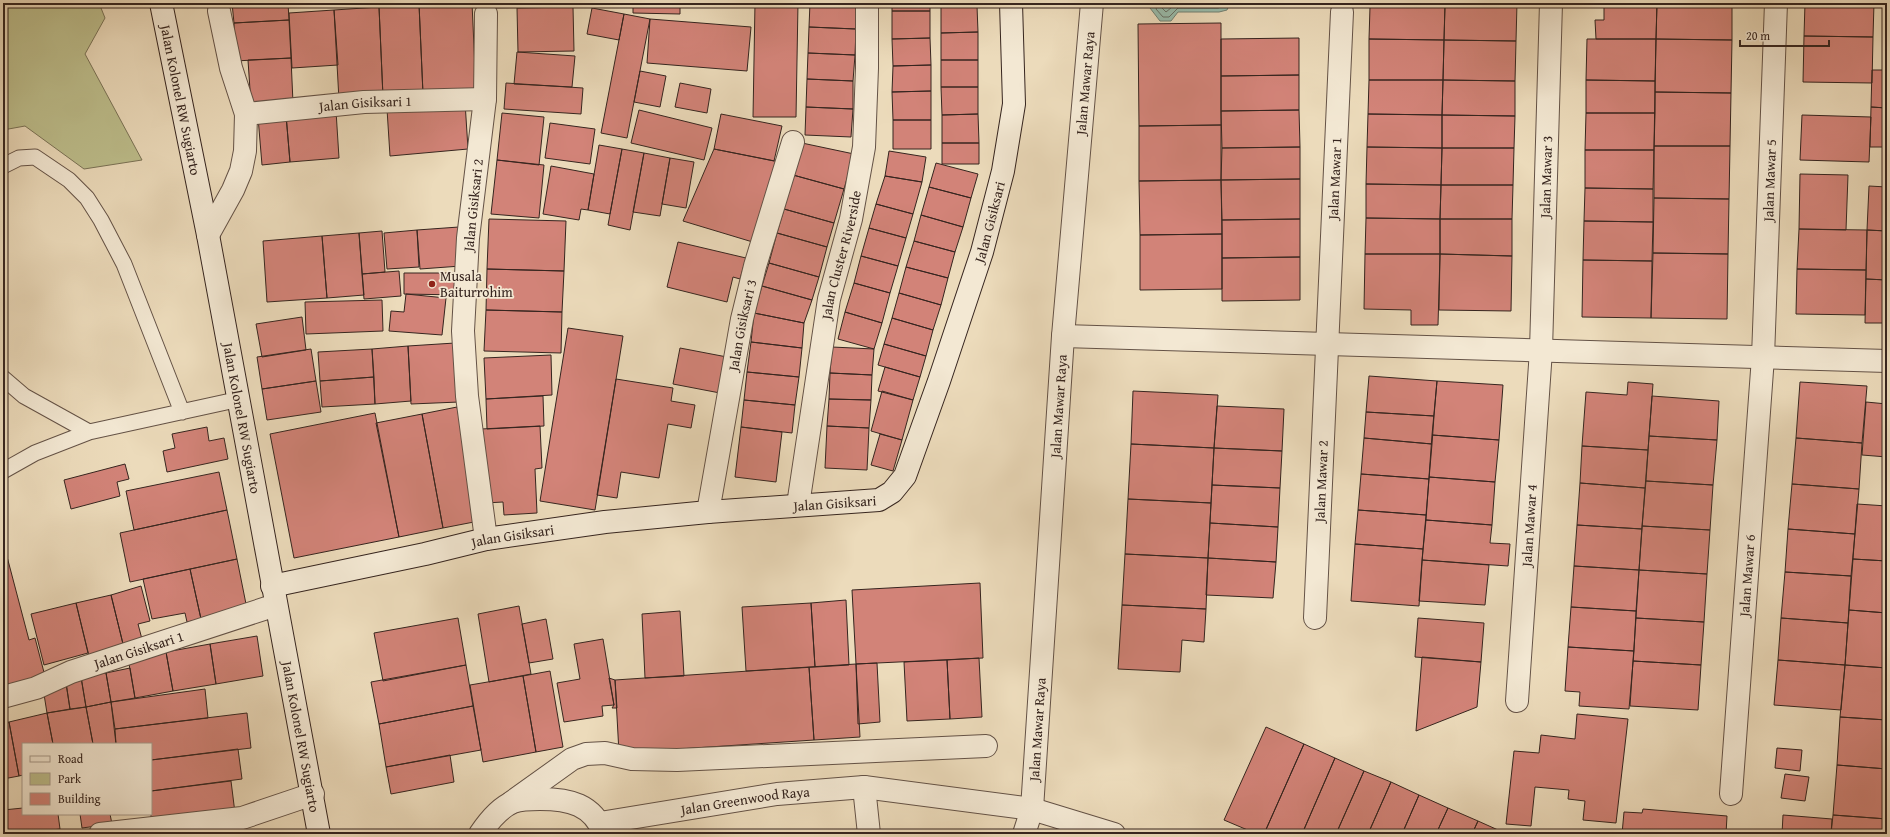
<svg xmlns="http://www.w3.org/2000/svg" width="1890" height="837" font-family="'Gentium Book Plus',serif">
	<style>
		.green { fill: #bdbe8c; stroke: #7a7256 }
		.water { fill: #99bcab; stroke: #718073 }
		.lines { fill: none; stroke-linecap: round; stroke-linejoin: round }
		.shore { stroke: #687065; stroke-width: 1 }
		.building { fill: #d28378; stroke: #36251f }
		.lane-casing { stroke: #645246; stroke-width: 17 }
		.street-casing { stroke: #645246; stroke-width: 24 }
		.secondary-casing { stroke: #36251f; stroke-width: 24 }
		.lane { stroke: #f3e8d3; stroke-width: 15 }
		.street { stroke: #f3e8d3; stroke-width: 22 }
		.secondary { stroke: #f3e8d3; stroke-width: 22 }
		.poi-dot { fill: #8f2418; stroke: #f3e8d3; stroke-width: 1.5 }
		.labels { text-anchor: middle; stroke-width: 3.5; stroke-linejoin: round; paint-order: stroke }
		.street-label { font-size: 14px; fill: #36251f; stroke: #f3e8d3 }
		.poi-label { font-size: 14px; fill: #36251f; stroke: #f3e8d3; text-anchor: start }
	</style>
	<rect width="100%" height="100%" fill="#ecdbbb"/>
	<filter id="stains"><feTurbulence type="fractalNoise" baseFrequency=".005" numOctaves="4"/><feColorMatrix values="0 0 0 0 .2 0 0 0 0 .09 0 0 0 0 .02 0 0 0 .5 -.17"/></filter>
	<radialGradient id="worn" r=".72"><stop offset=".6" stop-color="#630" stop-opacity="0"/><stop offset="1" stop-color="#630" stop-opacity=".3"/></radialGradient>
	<path class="green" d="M3,3H99L105,18L85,54L142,160L84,169L25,126L3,130Z"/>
	<path class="water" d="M1155,3H1230L1227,10L1219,12H1178L1171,21H1160L1150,8Z"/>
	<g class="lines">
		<path class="shore" d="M1158,3L1156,9L1163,17H1169L1178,8H1218L1224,6L1226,3
			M1163,3L1162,8L1166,12L1177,3H1218"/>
	</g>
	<path class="building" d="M232,3H288L289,20L234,23Z
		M440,3H472L476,91L423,94L419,4Z
		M483,3H573V7L483,8Z
		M633,3H680V14L633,13Z
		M755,3H798L796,117H753Z
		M810,3H857L856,29L809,27Z
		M892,3H930V11H892Z
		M941,3H978L977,6L941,7Z
		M1445,3H1517L1516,41L1444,40Z
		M1604,3H1657L1656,39H1596L1595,20H1604Z
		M1657,3H1732V40L1656,39Z
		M1805,3H1874L1873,37L1804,36Z
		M419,4L423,94L383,97L379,7Z
		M977,6L978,32L941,33V7Z
		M379,7L383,97L339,100L334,10Z
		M573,7L574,51L518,52L517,8Z
		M1370,7H1445L1444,40L1369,39Z
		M592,8L624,14L619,40L587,34Z
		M334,10L338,65L292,68L289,13Z
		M892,11H930V38L892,39Z
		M624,14L650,19L627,138L601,133Z
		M650,19L751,27L747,71L647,63Z
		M289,20L291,58L235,61L234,23Z
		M1221,23V125L1139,126L1138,24Z
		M809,27L856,29L855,55L808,53Z
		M978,32V60H941V33Z
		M1804,36L1873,37L1872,83L1803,82Z
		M930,38L931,65L893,66L892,39Z
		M1299,38V75L1221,76V39Z
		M1369,39L1444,40L1443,80H1369Z
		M1587,39H1656L1655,81L1586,80Z
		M1656,39L1732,40L1731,93L1655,92Z
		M1444,40L1516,41L1515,81L1443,80Z
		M517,52L575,56L572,87L514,84Z
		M808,53L855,55L853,81L807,79Z
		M291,58L293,103L251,105L248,60Z
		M941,60H978V87H941Z
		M931,65V91L892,92L893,66Z
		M1872,70H1887V108L1871,107Z
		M640,71L666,76L660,107L634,102Z
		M1299,75V110L1221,111V76Z
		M807,79L853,81V109L806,107Z
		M1369,80H1443L1442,115L1368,114Z
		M1443,80L1515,81V116L1442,115Z
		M1586,80L1655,81V113H1586Z
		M506,83L583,88L581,114L504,109Z
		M680,83L711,89L707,113L675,107Z
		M941,87H978V114L942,115Z
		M931,91V120H893L892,92Z
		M1655,92L1731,93L1730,146H1654Z
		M465,102L468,149L390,156L387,109Z
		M806,107L853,109L851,137L805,135Z
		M1871,107L1887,108V147H1870Z
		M639,110L712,128L704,160L631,143Z
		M1299,110L1300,147L1222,148L1221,111Z
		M336,111L339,158L290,162L286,115Z
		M502,113L544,117L539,165L497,160Z
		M1586,113H1655L1654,150H1585Z
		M721,114L782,126L774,161L714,149Z
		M978,114L979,143H942V115Z
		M1368,114L1442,115V148L1367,147Z
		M286,115L290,162L262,165L258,117Z
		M1442,115L1515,116L1514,148H1442Z
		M1802,115L1871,117L1869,162L1800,160Z
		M893,120H931V149H893Z
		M550,123L595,129L590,164L545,158Z
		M1221,125V180L1139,181V126Z
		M802,143L854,154L844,189L793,175Z
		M942,143H979V164H942Z
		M599,145L622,149L610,214L588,210Z
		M1654,146H1730L1729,199L1654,198Z
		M1300,147V179L1221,180L1222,148Z
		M1367,147L1442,148L1441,185L1366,184Z
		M1442,148H1514L1513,185H1441Z
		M622,149L644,153L630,230L608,225Z
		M714,149L780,162L756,243L683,221Z
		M1585,150H1654L1653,189L1585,188Z
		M889,151L926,157L922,182L885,176Z
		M644,153L670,158L660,216L633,212Z
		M670,158L694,162L686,208L662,204Z
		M497,160L544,165L539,218L491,214Z
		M936,163L978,174L971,198L929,187Z
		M551,166L594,174L588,210L581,209L579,220L543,214Z
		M1800,174L1848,175L1846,230L1799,229Z
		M793,175L844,189L834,223L784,209Z
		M885,176L922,182L913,214L876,204Z
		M1300,179V219L1222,220L1221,180Z
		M1221,180L1222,234L1140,235L1139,181Z
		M1366,184L1441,185L1440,219L1366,218Z
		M1441,185H1513L1512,219H1440Z
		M1869,186L1887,187V231L1867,230Z
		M929,187L971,198L963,227L921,215Z
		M1585,188L1653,189V222L1584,221Z
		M1654,198L1729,199L1728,254L1653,253Z
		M876,204L913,214L906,238L869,228Z
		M784,209L834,223L827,247L777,233Z
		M921,215L963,227L955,252L914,241Z
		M1366,218L1440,219V254H1365Z
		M489,219L566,221L564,271L487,269Z
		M1300,219V257L1222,258V220Z
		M1440,219H1512V256L1440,254Z
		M1584,221L1653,222L1652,261L1583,260Z
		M459,227L461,266L420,269L417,230Z
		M869,228L906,238L898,266L861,256Z
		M1799,229L1867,230L1866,270L1797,269Z
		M417,230L419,267L387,269L384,233Z
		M1867,230L1887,231V280L1866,279Z
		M382,231L385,272L362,274L359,233Z
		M359,233L364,295L327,298L322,236Z
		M777,233L827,247L819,277L769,263Z
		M1222,234V289L1140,290V235Z
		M322,236L327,298L267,302L263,241Z
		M914,241L955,252L948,278L906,267Z
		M678,242L746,258L740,279L733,277L727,302L667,287Z
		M1653,253L1728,254L1727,319L1651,318Z
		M1365,254H1440L1438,325H1411V310L1364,309Z
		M1440,254L1512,256L1511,311L1439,310Z
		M861,256L898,266L890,293L854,283Z
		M1300,257V300L1222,301V258Z
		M1583,260L1652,261L1651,318L1582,317Z
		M769,263L819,277L812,300L762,286Z
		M906,267L948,278L941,305L899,293Z
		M487,269L564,271L562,312L486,310Z
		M1797,269L1866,270L1865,315L1796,314Z
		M399,271L401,296L364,299L362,274Z
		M404,273H460V295L404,294Z
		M1866,279L1887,280V323H1865Z
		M854,283L890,293L882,323L845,312Z
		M762,286L812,300L804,323L754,313Z
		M899,293L941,305L933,330L892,318Z
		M406,294L446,298L442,335L389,331L391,311L404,312Z
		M382,300L383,331L306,334L305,302Z
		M486,310L562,312L561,353L484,351Z
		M845,312L882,323L874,349L838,339Z
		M754,313L804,323L802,348L751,342Z
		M302,317L306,350L262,357L256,324Z
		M892,318L933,330L926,356L884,344Z
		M568,328L623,336L595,510L540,501Z
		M751,342L802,348L799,377L747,372Z
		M455,343L459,402L411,404L408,346Z
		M884,344L926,356L920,377L878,365Z
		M408,346L411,401L375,404L372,349Z
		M832,347L874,349L872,375L830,373Z
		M680,348L727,357L720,393L673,384Z
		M311,349L316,381L262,389L257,357Z
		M372,349L374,377L320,381L318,352Z
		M551,355L552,395L486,399L484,358Z
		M885,367L920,377L913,400L878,391Z
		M747,372L799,377L795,405L744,400Z
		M830,373L872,375L871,400L829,399Z
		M1369,376L1437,381L1434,416L1366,412Z
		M374,377L375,404L322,407L320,381Z
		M616,379L673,388L671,401L695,405L691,428L668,424L659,478L621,472L617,498L597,495Z
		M316,381L321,412L267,420L262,389Z
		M1437,381L1503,385L1499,440L1432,435Z
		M1628,382L1653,384L1648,450L1582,446L1586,392L1627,395Z
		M1800,382L1867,386L1862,443L1796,438Z
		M882,391L913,400L902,440L871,431Z
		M1133,391L1218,395L1214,448L1131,444Z
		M543,396L544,426L487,429L486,399Z
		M1652,396L1719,401L1717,440L1649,436Z
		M829,399L871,400L869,428L827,426Z
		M744,400L795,405L792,433L741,427Z
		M1866,402L1887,404V457L1862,455Z
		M1217,406L1284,409L1282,451L1214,448Z
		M457,407L479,521L443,528L422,414Z
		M1366,412L1434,416L1432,444L1364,438Z
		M375,413L399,537L294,558L270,434Z
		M422,414L443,528L399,537L376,423Z
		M540,426L542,468L535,469L537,513L504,515L503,502L485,503L481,429Z
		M827,426L869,428L867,470L825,468Z
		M207,427L209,441L224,438L228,459L167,472L163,451L175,448L172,434Z
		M741,427L782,432L776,482L735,477Z
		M880,434L902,440L893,471L871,465Z
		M1432,435L1499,440L1495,482L1429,477Z
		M1649,436L1717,440L1713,485L1646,481Z
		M1364,438L1432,444L1429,479L1361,474Z
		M1796,438L1862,443L1859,489L1792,484Z
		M1131,444L1214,448L1211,503L1128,499Z
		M1582,446L1648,450L1645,488L1580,483Z
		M1214,448L1282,451L1280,488L1212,485Z
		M125,464L129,479L117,482L120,496L71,509L64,480Z
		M219,472L227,510L134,530L126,491Z
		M1361,474L1429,479L1426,515L1358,510Z
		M1429,477L1495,482L1492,525L1426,520Z
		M1646,481L1713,485L1710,530L1642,526Z
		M1580,483L1645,488L1642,529L1577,525Z
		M1792,484L1859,489L1855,534L1788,529Z
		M1212,485L1280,488L1278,527L1210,523Z
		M1128,499L1211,503L1208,558L1125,554Z
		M1857,504L1887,506V561L1853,559Z
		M227,510L237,559L130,582L120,533Z
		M1358,510L1426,515L1423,549L1355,544Z
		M1426,520L1492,525L1490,543L1510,544L1508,566L1422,560Z
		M1210,523L1278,527L1276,562L1208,558Z
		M1577,525L1642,529L1639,570L1574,566Z
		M1642,526L1710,530L1707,574L1639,570Z
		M1788,529L1855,534L1851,576L1785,572Z
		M1355,544L1423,549L1419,606L1351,601Z
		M5,549L29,640L35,638L46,680L3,692V550Z
		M1125,554L1208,558L1206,609L1122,605Z
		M1208,558L1276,562L1273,598L1206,595Z
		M237,559L247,609L201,619L190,569Z
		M1853,559L1887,561V613L1849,610Z
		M1422,560L1489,565L1485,605L1419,601Z
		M1574,566L1639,570L1636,611L1571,607Z
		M190,569L201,619L187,622L185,613L152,619L143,579Z
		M1639,570L1707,574L1704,622L1636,618Z
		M1785,572L1851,576L1848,623L1781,618Z
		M980,583L983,658L856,664L852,590Z
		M141,586L150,621L138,624L143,643L124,648L111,595Z
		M111,595L124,648L89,656L76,603Z
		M846,600L849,665L815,667L811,603Z
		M76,603L88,653L44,665L31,614Z
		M811,603L815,667L746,671L742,607Z
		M1122,605L1206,609L1204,642L1182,640L1180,672L1118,669Z
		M519,606L531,674L489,682L478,614Z
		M1571,607L1636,611L1634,651L1568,647Z
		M1849,610L1887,613V668L1845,665Z
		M680,611L684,676L645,678L642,614Z
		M458,618L466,665L383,681L374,633Z
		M1418,618L1484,623L1481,662L1415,657Z
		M1636,618L1704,622L1701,665L1633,661Z
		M1781,618L1848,623L1845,665L1778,660Z
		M546,619L553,659L529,663L522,624Z
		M257,636L263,676L216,684L210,644Z
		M603,639L614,705L602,706L603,716L564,722L557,683L580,679L574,644Z
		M210,644L216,684L173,691L166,652Z
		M1568,647L1634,651L1629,709L1579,706L1580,692L1565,691Z
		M166,652L173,691L135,698L128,658Z
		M1422,657L1481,662L1477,707L1416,731Z
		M979,658L982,717L950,719L947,660Z
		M947,660L950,719L907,721L904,662Z
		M1778,660L1845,665L1841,710L1774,705Z
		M1633,661L1701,665L1698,710L1630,706Z
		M877,663L880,722L858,724L856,664Z
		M856,664L860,737L814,740L809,667Z
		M466,665L473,706L379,724L371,682Z
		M1845,665L1887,668V720L1840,717Z
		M809,667L814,740L619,753L615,680Z
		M130,668L135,698L111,702L106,673Z
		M550,671L563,747L536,752L523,676Z
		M106,673L111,702L86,707L81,677Z
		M523,676L536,752L483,762L470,685Z
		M81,677L86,707L70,709L66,683Z
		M609,678L615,680L617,708H612L614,705Z
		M66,683L70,709L47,713L43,688Z
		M205,689L208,718L115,729L111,702Z
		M111,702L116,744H93L86,707Z
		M473,706L481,750L386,767L379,724Z
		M86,707L93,744H53L47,713Z
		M47,713L53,744H23V775L19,776L9,722Z
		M247,713L251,748L151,760V744H116L115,729Z
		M1577,714L1628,719L1616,823L1583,820L1585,801L1568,799L1569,790L1535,787L1531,826L1506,824L1514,751L1539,753L1541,735L1575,739Z
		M1840,717L1887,720V769L1837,765Z
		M9,722L19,776L3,779V723Z
		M1266,727L1304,744L1264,834H1257L1224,820Z
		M1304,744L1335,758L1302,834H1264Z
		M1777,748L1802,750L1800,771L1775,768Z
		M238,749L242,779L151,791V760Z
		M450,755L454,782L391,794L386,767Z
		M1335,758L1364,771L1336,834H1302Z
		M1837,765L1887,769V819L1833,815Z
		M1364,771L1391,782L1368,834H1336Z
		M1785,774L1809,777L1805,801L1781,798Z
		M231,781L235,813L151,824V791Z
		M1391,782L1419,795L1402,834H1368Z
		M1419,795L1448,808L1436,834H1402Z
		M23,808V814H58L60,829L21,834H3V810Z
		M1448,808L1478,821L1472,834H1436Z
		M1643,809L1727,816L1726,834H1622L1624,812L1642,813Z
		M80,814H110L112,824L82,828Z
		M1783,815L1832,819L1831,834H1782Z
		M1833,815L1887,819V834H1831Z
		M1478,821L1507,834H1472Z
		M238,823L239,834H162Z"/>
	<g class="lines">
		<defs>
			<path id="lane" d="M3,166L19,158L35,157L69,180L87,198L101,220L124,264L182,412
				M3,378L24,396L89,432
				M3,471L35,453L89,432L240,399"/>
			<g id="street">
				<path d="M486,14L485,99L468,238L463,331L467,396L486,539"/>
				<path id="s1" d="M246,114L364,102L485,99"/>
				<path d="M208,235L233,190L241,171L245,151L246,114L231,68L219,11"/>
				<path d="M1063,336L1887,361"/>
				<path id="s2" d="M798,505L829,299L851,219L864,147L867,68V3"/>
				<path id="s3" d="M708,512L742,319L755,266L793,142"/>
				<path id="s4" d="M1315,618L1342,12"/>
				<path id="s5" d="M3,697L36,688L71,672L276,605"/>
				<path id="s6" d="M1517,701L1541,350L1551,3"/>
				<path d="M864,787L869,834"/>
				<path id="s7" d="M1731,794L1763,357L1776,3"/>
				<path d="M512,802L572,759L586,754L605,753L632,759L677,760L986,746"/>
				<path id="s8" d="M600,823L777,794L864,787L1032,809L1114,834"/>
				<path d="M100,834L242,818L313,794"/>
				<path d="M480,834C488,822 499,808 513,802C521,799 532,799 540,799C569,799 593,804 604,834"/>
				<path id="s9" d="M1024,834L1032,809L1063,336L1092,3"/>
			</g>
			<g id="secondary">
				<path id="s10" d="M161,3L208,235L319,834"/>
				<path id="s11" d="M272,586L425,554L486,539L605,522L708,512L879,500L892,492L905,476L939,381L982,252L1003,171L1014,104L1011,3"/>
			</g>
		</defs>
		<use href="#lane" class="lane-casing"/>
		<use href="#street" class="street-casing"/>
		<use href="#secondary" class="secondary-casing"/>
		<use href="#lane" class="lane"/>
		<use href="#street" class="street"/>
		<use href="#secondary" class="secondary"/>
	</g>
	<circle class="poi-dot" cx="432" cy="284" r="4"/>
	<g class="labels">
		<g class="street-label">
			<text dy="5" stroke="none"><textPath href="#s9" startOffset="754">Jalan Mawar Raya</textPath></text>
			<text dy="5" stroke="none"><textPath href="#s10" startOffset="99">Jalan Kolonel RW Sugiarto</textPath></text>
			<text dy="5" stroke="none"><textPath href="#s1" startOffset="120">Jalan Gisiksari 1</textPath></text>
			<text dy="5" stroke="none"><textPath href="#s6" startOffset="525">Jalan Mawar 3</textPath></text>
			<text dy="5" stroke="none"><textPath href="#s4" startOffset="440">Jalan Mawar 1</textPath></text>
			<text dy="5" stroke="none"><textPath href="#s7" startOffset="615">Jalan Mawar 5</textPath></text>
			<text transform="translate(473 205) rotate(-84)" y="5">Jalan Gisiksari 2</text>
			<text dy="5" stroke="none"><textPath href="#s11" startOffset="918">Jalan Gisiksari</textPath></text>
			<text dy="5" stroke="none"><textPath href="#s2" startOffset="254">Jalan Cluster Riverside</textPath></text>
			<text dy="5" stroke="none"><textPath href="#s3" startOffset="190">Jalan Gisiksari 3</textPath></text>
			<text dy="5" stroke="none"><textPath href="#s9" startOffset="430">Jalan Mawar Raya</textPath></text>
			<text dy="5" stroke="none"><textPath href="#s10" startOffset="423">Jalan Kolonel RW Sugiarto</textPath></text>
			<text dy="5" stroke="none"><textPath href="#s4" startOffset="137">Jalan Mawar 2</textPath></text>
			<text dy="5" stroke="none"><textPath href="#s11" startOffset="570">Jalan Gisiksari</textPath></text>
			<text dy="5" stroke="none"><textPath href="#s6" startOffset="176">Jalan Mawar 4</textPath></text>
			<text dy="5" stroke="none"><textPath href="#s11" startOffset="246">Jalan Gisiksari</textPath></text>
			<text dy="5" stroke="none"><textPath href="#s7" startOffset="219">Jalan Mawar 6</textPath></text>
			<text dy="5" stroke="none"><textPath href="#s5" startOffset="144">Jalan Gisiksari 1</textPath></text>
			<text dy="5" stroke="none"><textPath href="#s9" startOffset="106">Jalan Mawar Raya</textPath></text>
			<text dy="5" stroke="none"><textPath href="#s10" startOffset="747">Jalan Kolonel RW Sugiarto</textPath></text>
			<text dy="5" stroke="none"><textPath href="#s8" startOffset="147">Jalan Greenwood Raya</textPath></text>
		</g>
		<g class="poi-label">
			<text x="440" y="281">Musala<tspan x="440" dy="16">Baiturrohim</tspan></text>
		</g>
	</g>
	<rect width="1890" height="837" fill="none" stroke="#ecdbbb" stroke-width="16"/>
	<rect x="4" y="4" width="1882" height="829" fill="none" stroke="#36251f" stroke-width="2"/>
	<rect x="8" y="8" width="1874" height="821" fill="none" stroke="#36251f"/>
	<rect x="22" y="743" width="130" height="72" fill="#f3e8d3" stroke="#a79a8b"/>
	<rect x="30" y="756" width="20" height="6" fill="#f3e8d3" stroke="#a79a8b"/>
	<text x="58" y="763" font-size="12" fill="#36251f">Road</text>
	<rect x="30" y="773" width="20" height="12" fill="#bdbe8c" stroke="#a79a8b"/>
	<text x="58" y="783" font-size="12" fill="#36251f">Park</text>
	<rect x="30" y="793" width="20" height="12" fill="#d28378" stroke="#a79a8b"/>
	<text x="58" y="803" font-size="12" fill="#36251f">Building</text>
	<path d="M1740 40v6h89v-6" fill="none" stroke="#36251f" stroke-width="2"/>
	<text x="1746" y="40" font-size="12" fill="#36251f" stroke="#f3e8d3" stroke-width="3" paint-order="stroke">20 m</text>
	<rect width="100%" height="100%" filter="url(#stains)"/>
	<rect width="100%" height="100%" fill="url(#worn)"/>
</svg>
